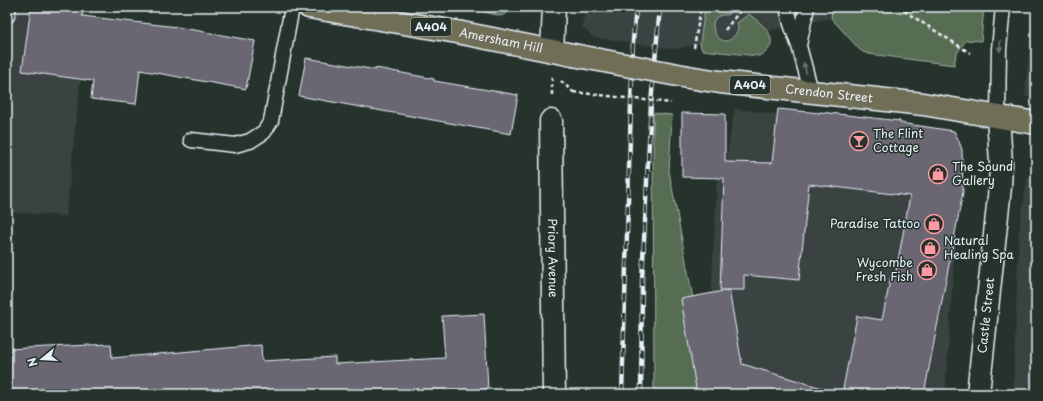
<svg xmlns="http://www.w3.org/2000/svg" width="1043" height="401" font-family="'Playpen Sans',sans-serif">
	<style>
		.built { fill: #3a4242 }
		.green { fill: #566d52; stroke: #9fafa5 }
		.building { fill: #6a6672; stroke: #e8f1f8 }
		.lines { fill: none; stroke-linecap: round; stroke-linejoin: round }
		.lane-casing { stroke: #e8f1f8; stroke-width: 17 }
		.street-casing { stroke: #e8f1f8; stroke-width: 25 }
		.primary-casing { stroke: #e8f1f8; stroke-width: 25 }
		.path { stroke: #e8f1f8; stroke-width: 2.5; stroke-dasharray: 4 3; stroke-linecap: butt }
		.lane { stroke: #26332d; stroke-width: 14 }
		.street { stroke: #26332d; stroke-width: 22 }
		.primary { stroke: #716e59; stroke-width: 22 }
		.rail-casing { stroke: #e8f1f8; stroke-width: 4.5 }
		.rail { stroke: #26332d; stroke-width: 3; stroke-dasharray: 9; stroke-linecap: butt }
		.primary-bridge-casing { stroke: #e8f1f8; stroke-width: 25; stroke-linecap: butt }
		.path-bridge { stroke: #e8f1f8; stroke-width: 2.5; stroke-dasharray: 4 3; stroke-linecap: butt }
		.primary-bridge { stroke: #716e59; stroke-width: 22 }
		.oneway { fill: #6a7674 }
		.labels { text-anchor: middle; stroke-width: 3; stroke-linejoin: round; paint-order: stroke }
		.shield { fill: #26332d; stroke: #aeb8bb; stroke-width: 1 }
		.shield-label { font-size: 11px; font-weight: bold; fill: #e8f1f8 }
		.street-label { font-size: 12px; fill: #e8f1f8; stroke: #26332d }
		.poi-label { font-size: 12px; fill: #e8f1f8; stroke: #26332d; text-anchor: start }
	</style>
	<rect width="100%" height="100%" fill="#26332d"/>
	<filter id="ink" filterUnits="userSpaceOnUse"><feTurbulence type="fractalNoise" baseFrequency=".025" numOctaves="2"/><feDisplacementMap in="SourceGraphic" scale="8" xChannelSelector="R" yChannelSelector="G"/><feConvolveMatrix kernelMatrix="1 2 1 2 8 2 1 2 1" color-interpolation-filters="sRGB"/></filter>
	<g filter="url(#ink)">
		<path class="built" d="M7,7H88L66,216L7,212Z
			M586,7H833L831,18L673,49L593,37L582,27Z
			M1033,7H1036V98L1025,96Z
			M735,109L884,127L962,144L945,394H698L711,299L718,160L726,159Z
			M1036,174V394H1013L1019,230L1027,180Z"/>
		<path class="green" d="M464,7H517L501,16Z
			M705,7H731L728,15C699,12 718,56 735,35C738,31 739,27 737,23L749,14C758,22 776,32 770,47C767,52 763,55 758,56L702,50L700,44Z
			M833,7H984L981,41L966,40L956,55L954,65L869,54L863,52L859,49L831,18Z
			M653,113L672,115L669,171L694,304L698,394H654Z"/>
		<path class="building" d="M31,7H83L82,16L177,27L255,41L246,89L140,70L136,104L91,99L93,81L22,71Z
			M306,58L376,70V68L434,79V81L518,95L511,134L299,96Z
			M778,109L820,113V112L900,121V123L954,131L958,139L962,150L963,192L924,394H842L857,316L882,320L891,276L895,277L910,196L809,184L799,280L744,275V290H720L724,178L682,177V113L725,114V162L772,163Z
			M729,290L742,364L822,388L821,394H697L681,299Z
			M484,314L488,389L398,394H7V349L111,344L112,358L261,345L262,361L335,357V364L445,358L442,316Z"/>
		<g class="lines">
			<defs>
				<path id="lane" d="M787,7L791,24L799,46L811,91
					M7,16L9,7
					M799,45L807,7
					M998,116L999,49L1003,7
					M191,140L235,145L250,141L264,132L271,121L292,7"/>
				<g id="street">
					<path d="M552,51L554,7"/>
					<path id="s1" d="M551,121L554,394"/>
					<path id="s2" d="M978,394L1000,187L1001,163L998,116"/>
				</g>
				<g id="primary">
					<path id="s3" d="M309,7L457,32L573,55"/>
					<path id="s4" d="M688,77L720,82L923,104L1036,123"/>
				</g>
			</defs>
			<use href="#lane" class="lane-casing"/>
			<use href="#street" class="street-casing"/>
			<use href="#primary" class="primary-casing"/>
			<path class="path" d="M898,7L970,53
				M725,30L743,7
				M694,48L701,7
				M561,81L573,92
				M552,95V78"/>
			<use href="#lane" class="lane"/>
			<use href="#street" class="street"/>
			<use href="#primary" class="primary"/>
			<defs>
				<path id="rail" d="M622,394L633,41L636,7
					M641,394L642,280L651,103L660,7"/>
			</defs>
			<use href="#rail" class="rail-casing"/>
			<use href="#rail" class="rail"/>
			<defs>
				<path id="primary-bridge" d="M573,55L688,77"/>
			</defs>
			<use href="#primary-bridge" class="primary-bridge-casing"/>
			<path class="path-bridge" d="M573,92L671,103"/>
			<use href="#primary-bridge" class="primary-bridge"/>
		</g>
		<defs><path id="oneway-solid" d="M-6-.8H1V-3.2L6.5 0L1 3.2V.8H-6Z"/></defs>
		<g class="oneway">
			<use href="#oneway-solid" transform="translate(1000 46) rotate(93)"/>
			<use href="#oneway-solid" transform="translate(805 68) rotate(-105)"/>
		</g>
	</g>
	<defs>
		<symbol id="bar-ring" viewBox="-11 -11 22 22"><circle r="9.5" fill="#26332d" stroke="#ff9aa2" stroke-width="1.5"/><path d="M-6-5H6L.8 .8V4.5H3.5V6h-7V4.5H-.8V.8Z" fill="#ff9aa2"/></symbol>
		<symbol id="shop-ring" viewBox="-11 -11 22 22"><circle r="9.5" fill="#26332d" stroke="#ff9aa2" stroke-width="1.5"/><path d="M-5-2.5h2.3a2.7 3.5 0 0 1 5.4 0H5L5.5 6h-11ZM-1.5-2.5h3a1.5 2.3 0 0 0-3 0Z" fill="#ff9aa2"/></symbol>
	</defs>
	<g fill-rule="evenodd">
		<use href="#bar-ring" x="848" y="130" width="22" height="22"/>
		<use href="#shop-ring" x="927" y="163" width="22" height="22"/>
		<use href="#shop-ring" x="923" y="213" width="22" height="22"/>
		<use href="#shop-ring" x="919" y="237" width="22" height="22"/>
		<use href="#shop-ring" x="916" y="259" width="22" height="22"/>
	</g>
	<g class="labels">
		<g class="shield">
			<rect x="411" y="18" width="40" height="18" rx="3"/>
			<rect x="730" y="76" width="40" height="18" rx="3"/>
		</g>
		<g class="shield-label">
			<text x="431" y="31">A404</text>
			<text x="750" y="89">A404</text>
		</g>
		<g class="street-label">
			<text dy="4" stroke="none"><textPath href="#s3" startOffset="195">Amersham Hill</textPath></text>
			<text dy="4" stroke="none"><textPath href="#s4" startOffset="142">Crendon Street</textPath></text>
			<text dy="4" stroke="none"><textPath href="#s1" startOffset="137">Priory Avenue</textPath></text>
			<text dy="4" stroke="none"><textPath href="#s2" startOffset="79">Castle Street</textPath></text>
		</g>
		<g class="poi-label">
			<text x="873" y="138">The Flint<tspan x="873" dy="14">Cottage</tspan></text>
			<text x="952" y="171">The Sound<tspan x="952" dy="14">Gallery</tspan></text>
			<text x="920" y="228" text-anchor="end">Paradise Tattoo</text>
			<text x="944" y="245">Natural<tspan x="944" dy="14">Healing Spa</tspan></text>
			<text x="913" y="267" text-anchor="end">Wycombe<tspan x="913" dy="14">Fresh Fish</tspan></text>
		</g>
	</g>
	<rect width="1043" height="401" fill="none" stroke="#26332d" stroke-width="24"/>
	<rect x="12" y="12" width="1019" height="377" fill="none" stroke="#e8f1f8" stroke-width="1.5" filter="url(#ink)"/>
	<g transform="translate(42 359) rotate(252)" stroke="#26332d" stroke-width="3" paint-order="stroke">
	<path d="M0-3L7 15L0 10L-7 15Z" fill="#e8f1f8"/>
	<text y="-6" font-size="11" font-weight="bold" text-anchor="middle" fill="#e8f1f8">N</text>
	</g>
</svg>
